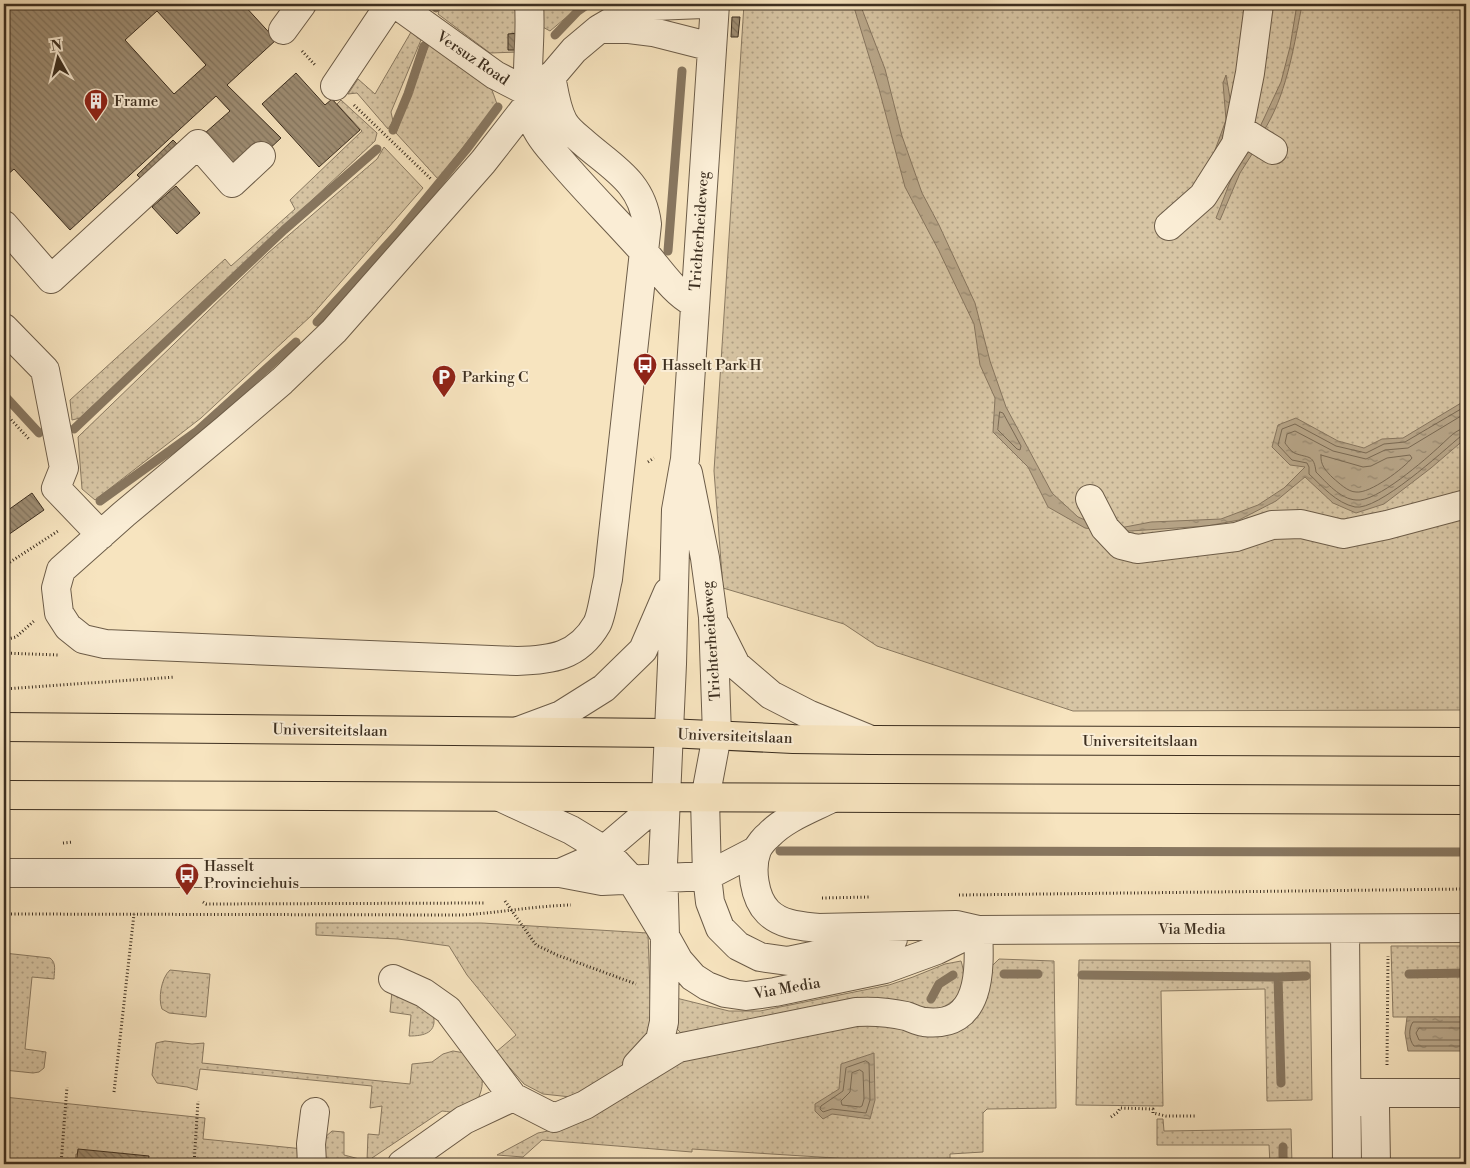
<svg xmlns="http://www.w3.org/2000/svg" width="1470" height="1168" font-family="'Libre Bodoni',serif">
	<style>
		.green { fill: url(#green-dots); stroke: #8a7a62 }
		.water { fill: url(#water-ripples); stroke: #87765f }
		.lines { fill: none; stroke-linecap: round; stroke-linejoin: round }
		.shore { stroke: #7a6a54; stroke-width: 1 }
		.stream { stroke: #87765f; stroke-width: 9 }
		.building { fill: url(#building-back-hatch); stroke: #3d2f20; fill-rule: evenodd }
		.minor-casing { stroke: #6c5c48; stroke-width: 30 }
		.highway-casing { stroke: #3d2f20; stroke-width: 30 }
		.path { stroke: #3d2f20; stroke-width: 3; stroke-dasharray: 1 2.5; stroke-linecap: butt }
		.minor { stroke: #faedd5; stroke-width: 28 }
		.highway { stroke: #f7e4bf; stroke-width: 28 }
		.labels { text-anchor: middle; stroke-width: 4; stroke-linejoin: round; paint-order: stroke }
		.street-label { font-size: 15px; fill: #3d2f20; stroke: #faedd5 }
		.poi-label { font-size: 15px; fill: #3d2f20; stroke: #faedd5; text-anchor: start }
	</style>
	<defs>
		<pattern id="green-dots" width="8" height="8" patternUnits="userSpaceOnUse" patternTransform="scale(1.25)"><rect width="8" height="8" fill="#d7c5a4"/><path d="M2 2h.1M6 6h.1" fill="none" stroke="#b0a085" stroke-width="1.8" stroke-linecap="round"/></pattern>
		<pattern id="water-ripples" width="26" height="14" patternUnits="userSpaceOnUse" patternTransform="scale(1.25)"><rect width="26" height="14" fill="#b8a689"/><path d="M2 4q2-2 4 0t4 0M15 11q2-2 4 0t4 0" fill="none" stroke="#978870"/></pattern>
		<pattern id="building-back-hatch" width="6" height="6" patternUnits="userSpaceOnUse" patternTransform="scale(1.25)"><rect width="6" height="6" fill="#9e8d73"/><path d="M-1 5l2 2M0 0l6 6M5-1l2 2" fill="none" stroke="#82745e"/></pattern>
	</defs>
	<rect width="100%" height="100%" fill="#f7e4bf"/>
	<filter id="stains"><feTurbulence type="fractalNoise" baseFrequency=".004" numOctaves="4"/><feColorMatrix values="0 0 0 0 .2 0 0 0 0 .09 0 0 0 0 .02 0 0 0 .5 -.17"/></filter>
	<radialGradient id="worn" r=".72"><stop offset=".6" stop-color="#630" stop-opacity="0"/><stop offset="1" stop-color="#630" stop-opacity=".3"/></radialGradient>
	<path class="green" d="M441,4H518L519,52L490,53L438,14Z
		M539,4H582L550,31L541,26Z
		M744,4H1466V710L1073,711L877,646L844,624L723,588L714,471Z
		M411,32L421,40L391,112L393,121L388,129L357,93L348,94L358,79L375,94Z
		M429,44L492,90L497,104L438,179L396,133Z
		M341,100L377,133L375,141L80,418L72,420L70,400L225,259L231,266L295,209L290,200L362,131L337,104Z
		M384,147L423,188L312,315L201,418L95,500L82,489L78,437L268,253L377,159Z
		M316,923H482L648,933L651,1023L645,1043L628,1062L588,1090L571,1097L543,1094L524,1084L496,1052L516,1035L467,975L449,946L398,939L316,935Z
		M1391,946H1466V1017H1393Z
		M4,953L50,958C57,963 54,972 54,979L32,977L25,1049L46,1052L44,1068L39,1072L33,1073L4,1070V1020L8,975L4,974Z
		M999,959L1054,961L1056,1108L987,1109L983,1113V1152L950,1154V1164L904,1162V1159H851L692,1149V1152L542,1140L523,1157L497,1155L538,1133L563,1128L590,1118L678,1059L857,1022L926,1031Z
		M1079,960L1310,961L1312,1100L1267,1101L1265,989L1161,991L1163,1106L1076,1105Z
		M961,961C968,983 962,998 941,1008L681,1033L674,1026L672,997L729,1011H760L889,985L913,977L945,964Z
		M170,970L210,974L206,1017L169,1013L162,1009C158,999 161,978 170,970Z
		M392,991L403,992L433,1014C438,1033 424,1036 409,1036L411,1015L390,1012Z
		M165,1041L192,1044L204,1043L202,1063L410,1084L412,1064L432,1062L443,1054L453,1051L465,1053C470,1059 477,1065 480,1071C487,1086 477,1109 461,1113C456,1114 447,1111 442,1111L372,1158L375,1164H324V1138L332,1131L344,1132V1155L367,1161L368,1134L379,1135L382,1106L370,1108L372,1086L200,1069L197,1090L187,1087L157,1083L152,1075L156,1043Z
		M4,1097L205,1118L203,1139L304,1149V1164H148V1161L76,1154L75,1164H4Z
		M1157,1119H1163L1164,1131L1291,1129L1292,1164H1270L1269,1145H1157Z"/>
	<path class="water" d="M853,4H860L885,69L902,136L922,193L939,225L975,303L990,361L1006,407L1052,493L1078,517L1097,525L1120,528L1151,522L1221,519L1258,505L1284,488L1305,467L1290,465L1272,447L1278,425L1296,418L1338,441L1364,448L1382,439L1403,438L1466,400V438L1431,468L1384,504L1356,513L1333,503L1305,477L1276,501L1239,520L1207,526L1115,532L1085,528L1048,507L1028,467L993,432L995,398L980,365L974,324L939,251L905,187L879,89Z
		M1297,4H1301V10C1293,51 1286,96 1263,132L1259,129L1281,82L1290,47Z
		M1226,75L1231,104L1228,129L1211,161L1226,120L1223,83Z
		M1250,150L1254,151L1240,173L1220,220L1216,218L1235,169Z
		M1407,1017H1466V1051H1408L1405,1033Z
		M874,1053L875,1100L870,1119L832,1114L823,1119L815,1111V1104L839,1089L841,1064Z"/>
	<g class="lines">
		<path class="shore" d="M1466,406L1405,442L1384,444L1366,453L1336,446L1295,424L1282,429L1278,445L1292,460L1307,463L1309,467V474C1322,486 1336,503 1355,507C1378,511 1442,452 1461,436L1466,435
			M1000,412L1003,413L1021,446L1020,450L1017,449L998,430Z
			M1466,413L1408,448L1385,450L1366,459L1333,451L1295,431L1287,434L1285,443C1288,447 1292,453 1297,454C1309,458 1314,455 1316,472C1326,482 1340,499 1356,500C1376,503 1426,459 1441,445C1449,438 1456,429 1466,428
			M1321,455L1363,467L1371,466L1387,458L1410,455L1412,458C1404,468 1370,494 1356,492C1348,492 1339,483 1333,478C1326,471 1320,465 1321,455Z
			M1466,1022H1413C1408,1029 1409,1040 1414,1046H1466
			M1466,1028H1419L1416,1033L1419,1040H1466
			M866,1061L869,1063L870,1100L866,1113L832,1109L823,1112L820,1109L821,1106L843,1091L846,1068Z
			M860,1070L863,1072L864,1099L862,1106L860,1107L842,1105L841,1101L850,1092L852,1073Z"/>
		<path class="stream" d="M436,8L437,4
			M555,35L578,11L588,4
			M393,130L408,94L424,46
			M668,251L682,71
			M317,322L397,234L466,150L498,107
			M4,395L39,433
			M74,429L284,230L377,149
			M100,501L196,432L296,342
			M780,851L1466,852
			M1004,974H1038
			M1409,974L1466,973
			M1082,975L1278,977L1306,976
			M1278,977L1281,1083
			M931,999L939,984L953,975
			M1283,1147V1164"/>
	</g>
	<path class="building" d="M4,4H86L87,5L88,4H243L276,40L227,85L281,138L265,153L256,143L233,164L205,133L230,111L216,96L70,230L14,169L6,176L4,173ZM157,11L206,65L174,94L125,40Z
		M732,17H740L738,37H731Z
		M519,33L518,50H508V34Z
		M296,73L325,105L332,99L360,130L319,167L262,104Z
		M173,140L181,148L144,182L137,175Z
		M176,186L200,213L177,234L152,207Z
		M32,493L44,510L8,535L4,528V513Z
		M78,1149L149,1156L148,1164H76Z
		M868,1160L914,1163V1164H868Z"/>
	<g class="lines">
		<defs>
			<path id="minor" d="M396,4L495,75L528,92
				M529,4C532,42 523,81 532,118C535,130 545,143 554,153C582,187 614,218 644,252C659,269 673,292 694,303
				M715,4L685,459L676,510L672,664L663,864L665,936L679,961L693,977L707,986L725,993L746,996L775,992L885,969L937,950L978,930
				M600,29H629L653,32L712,47
				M283,30L302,4
				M551,76C554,91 556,108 563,121C567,129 575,135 582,141C611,167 642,181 647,224L608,579C605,590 602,615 597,624C578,657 551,660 517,661L105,644L83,639L68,627L59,613L56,588L61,570L124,514L226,429L282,381L334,331L483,162L529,103L574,50L599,29L623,15L653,6L703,4
				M335,86L390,4
				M1239,129L1273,150
				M4,225L51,279L198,144L232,183L261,156
				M1169,226L1203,196L1236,144L1250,73L1259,4
				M4,328L45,370L64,468L56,488L101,535
				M688,473L705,558L713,617L717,735L705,799L707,876L710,902L720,928L738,946L760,957L788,961L893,939
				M1090,499L1105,528L1121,545L1137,549L1236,537L1272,525L1301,524L1343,534L1387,525L1466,504
				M717,627L736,665L771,695L810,715L871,740
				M518,731L561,715L604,688L643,650L668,592
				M502,798L571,830L604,850L630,878L665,936L664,1022L660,1040L637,1065
				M832,798C811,809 785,818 769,835C765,838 759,845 757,850C750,868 754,898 768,912C781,925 801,926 818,928L956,925L978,930L1466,928
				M4,873H560L585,862L604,850L665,798
				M560,873L602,881L707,876L757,850
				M1345,929L1347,1164
				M393,979L424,993L448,1010L513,1097L554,1118L585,1105L678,1048L856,1012C874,1011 889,1012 906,1016C912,1018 918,1021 924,1022C982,1029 980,970 978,930
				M1348,1093H1466
				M1348,1093L1375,1107L1376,1164
				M312,1164L311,1144L315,1112
				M402,1164L464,1120L513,1097"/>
			<path id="highway" d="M4,727L668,733L793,739L871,740L1466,742
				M4,795L1466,800"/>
		</defs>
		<use href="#minor" class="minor-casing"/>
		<use href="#highway" class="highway-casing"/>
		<path class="path" d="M256,4L263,10
			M302,51L316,66
			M354,105L432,180
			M4,412L29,439
			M648,462L654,458
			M4,566L58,531
			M4,640L16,637L34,621
			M4,653L58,655
			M4,689L175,677
			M63,843L73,842
			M959,895L1466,889
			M822,898L871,897
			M505,901L536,945L557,955L636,984
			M203,902L206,904L484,903
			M4,914L461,915C498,913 534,906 571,905
			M1387,1065L1388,956
			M114,1092L134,914
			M1111,1117L1118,1112L1120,1108L1153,1109V1113L1166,1116H1196
			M61,1164L67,1087
			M194,1164L198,1101"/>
		<use href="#minor" class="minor"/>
		<use href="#highway" class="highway"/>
	</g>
	<defs>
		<symbol id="building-pin" viewBox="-11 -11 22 30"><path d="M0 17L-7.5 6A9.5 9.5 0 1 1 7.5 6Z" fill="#8f2418" stroke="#faedd5"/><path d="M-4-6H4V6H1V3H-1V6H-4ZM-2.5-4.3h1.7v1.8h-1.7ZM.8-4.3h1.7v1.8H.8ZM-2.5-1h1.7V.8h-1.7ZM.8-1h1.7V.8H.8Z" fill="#fff"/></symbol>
		<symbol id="bus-pin" viewBox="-11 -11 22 30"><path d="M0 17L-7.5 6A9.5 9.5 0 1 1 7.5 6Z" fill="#8f2418" stroke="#faedd5"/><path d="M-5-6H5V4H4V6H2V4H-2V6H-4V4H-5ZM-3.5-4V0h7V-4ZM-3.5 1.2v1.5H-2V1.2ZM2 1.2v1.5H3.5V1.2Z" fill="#fff"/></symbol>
		<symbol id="parking-pin" viewBox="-11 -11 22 30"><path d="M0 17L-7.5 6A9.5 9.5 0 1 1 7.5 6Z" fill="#8f2418" stroke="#faedd5"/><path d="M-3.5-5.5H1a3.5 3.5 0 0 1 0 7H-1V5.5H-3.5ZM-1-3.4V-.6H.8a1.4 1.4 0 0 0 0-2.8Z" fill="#fff"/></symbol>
	</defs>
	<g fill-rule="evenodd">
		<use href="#building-pin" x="82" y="87" width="28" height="38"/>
		<use href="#bus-pin" x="631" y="351" width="28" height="38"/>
		<use href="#parking-pin" x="430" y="363" width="28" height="38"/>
		<use href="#bus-pin" x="173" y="861" width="28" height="38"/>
	</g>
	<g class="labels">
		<g class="street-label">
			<text transform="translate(473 58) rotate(34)" y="5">Versuz Road</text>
			<text transform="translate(699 231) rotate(-86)" y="5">Trichterheideweg</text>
			<text transform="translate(711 641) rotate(-94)" y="5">Trichterheideweg</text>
			<text transform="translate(330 730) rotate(1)" y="5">Universiteitslaan</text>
			<text transform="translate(735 736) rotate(2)" y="5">Universiteitslaan</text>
			<text x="1140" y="746">Universiteitslaan</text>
			<text x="1192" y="934">Via Media</text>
			<text transform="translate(787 988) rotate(-10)" y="5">Via Media</text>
		</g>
		<g class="poi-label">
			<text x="114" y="106">Frame</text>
			<text x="662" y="370">Hasselt Park H</text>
			<text x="462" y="382">Parking C</text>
			<text x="204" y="871">Hasselt<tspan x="204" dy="17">Provinciehuis</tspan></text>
		</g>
	</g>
	<rect width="1470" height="1168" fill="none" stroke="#f7e4bf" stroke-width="20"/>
	<rect x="5" y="5" width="1460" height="1158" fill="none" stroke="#3d2f20" stroke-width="2.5"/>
	<rect x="10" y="10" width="1450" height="1148" fill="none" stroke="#3d2f20"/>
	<g transform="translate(58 58) rotate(352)" stroke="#faedd5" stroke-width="4" paint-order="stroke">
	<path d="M0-4L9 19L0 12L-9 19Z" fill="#3d2f20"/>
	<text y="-8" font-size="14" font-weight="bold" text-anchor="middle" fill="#3d2f20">N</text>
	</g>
	<rect width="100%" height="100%" filter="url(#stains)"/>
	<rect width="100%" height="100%" fill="url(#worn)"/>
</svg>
